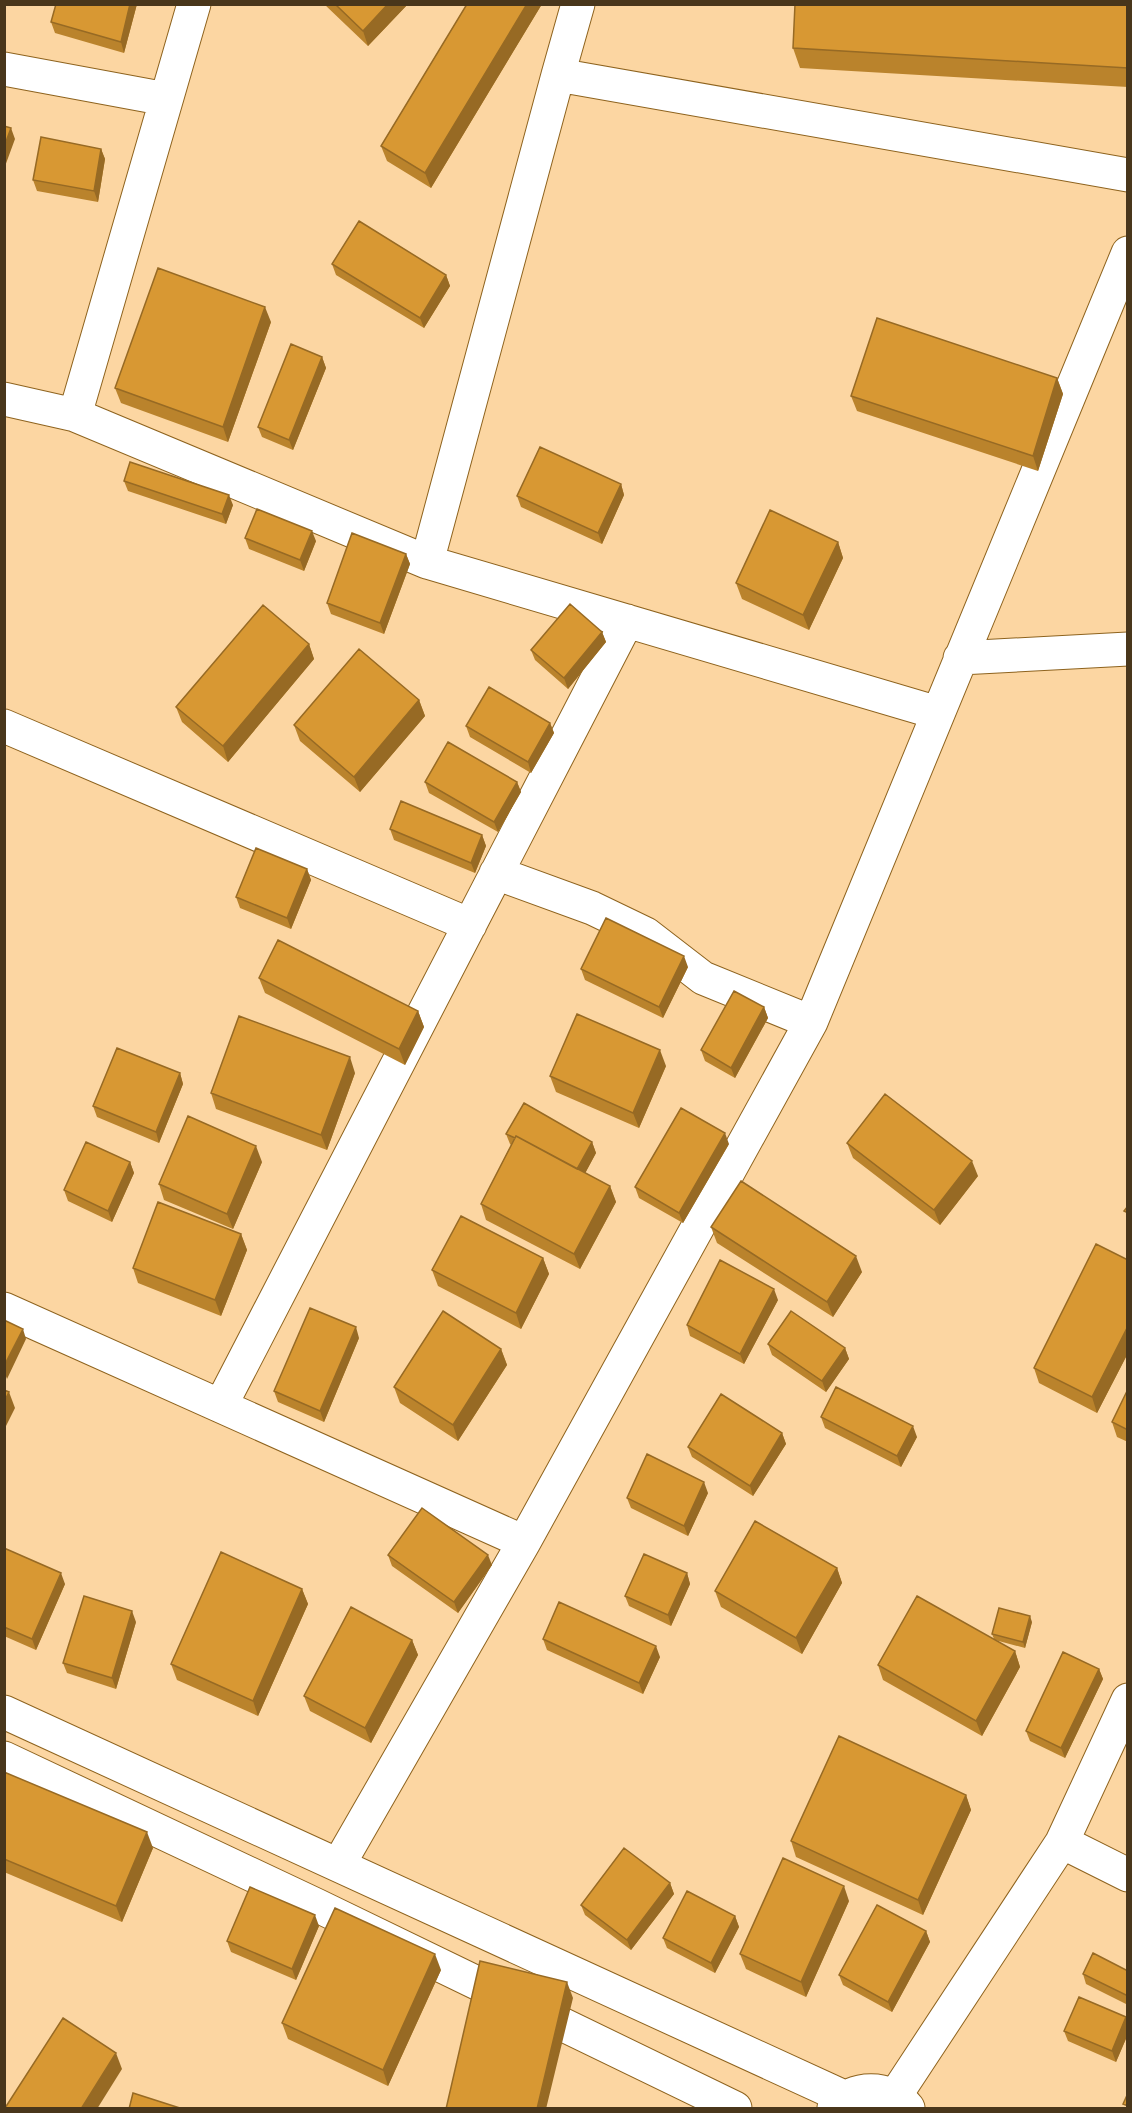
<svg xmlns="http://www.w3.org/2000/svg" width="1132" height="2113" font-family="Mulish,sans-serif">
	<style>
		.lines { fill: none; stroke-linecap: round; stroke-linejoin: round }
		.street-casing { stroke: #8e631e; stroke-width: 35 }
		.secondary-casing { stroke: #8e631e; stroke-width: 35 }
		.street { stroke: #fff; stroke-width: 33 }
		.secondary { stroke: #fff; stroke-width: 33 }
		.wall { fill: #ba832c }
		.shaded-wall { fill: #976a24 }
		.building { fill: #d89833; stroke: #976a24; stroke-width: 1.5 }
	</style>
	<rect width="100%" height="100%" fill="#fcd6a2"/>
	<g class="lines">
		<defs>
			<path id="street" d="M4,69L166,99
				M558,75L1128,175
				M4,399L75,415L427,562L938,713
				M75,415L194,4
				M427,562L558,75L578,4
				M960,658L1128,649
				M4,726L470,925
				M496,873L592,908L646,934L703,978L811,1022
				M4,1309L524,1542
				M221,1405L627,621
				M1062,1842L1128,1875
				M339,1864L524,1542L811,1022L1128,253
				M895,2096L1062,1842L1128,1700"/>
			<path id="secondary" d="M4,1712L846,2098
				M4,1758L316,1905L735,2108
				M834,2108C852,2085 890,2085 908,2108"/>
		</defs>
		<use href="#street" class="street-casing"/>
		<use href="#secondary" class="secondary-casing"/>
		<use href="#street" class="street"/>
		<use href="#secondary" class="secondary"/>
	</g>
	<path class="wall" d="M56,4H137L124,53L55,33L51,22Z
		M324,4H408L368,46Z
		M467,4H542L431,188L387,161L381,146Z
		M1128,4V87L800,68L793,48Z
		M101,149L105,159L98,202L37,191L33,180Z
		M332,264L446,275L450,286L424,328L336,275Z
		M271,322L228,442L121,403L115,388Z
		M322,357L326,368L293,450L262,437L258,427Z
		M1057,378L1063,394L1038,471L857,411L851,396Z
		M124,481L233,505L226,524L128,491Z
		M621,484L624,495L602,544L521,507L517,496Z
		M245,538L316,541L304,571L249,549Z
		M838,542L843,558L809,630L742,599L736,583Z
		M406,554L410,564L384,634L331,614L327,603Z
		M602,632L606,642L568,689L535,660L531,650Z
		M309,644L314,659L228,762L182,722L176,707Z
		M419,700L425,716L360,792L300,741L294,725Z
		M550,723L554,733L531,773L470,737L466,726Z
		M425,782H517L521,792L498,832L429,793Z
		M390,829L482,835L486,846L475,873L394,840Z
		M307,869L311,880L291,929L240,908L236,897Z
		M688,967L663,1018L585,980L581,969Z
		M259,978L418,1011L424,1027L405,1065L265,993Z
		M764,1007L768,1018L735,1078L705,1061L701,1050Z
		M666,1066L639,1128L556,1092L550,1076Z
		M180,1073L183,1084L159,1143L97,1117L93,1106Z
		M355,1073L327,1150L216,1109L211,1093Z
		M506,1134L592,1142L596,1153L585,1173L610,1186L616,1202L580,1269L486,1220L481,1204L511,1145L510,1144Z
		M847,1143L978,1176L940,1225L853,1158Z
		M729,1144L683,1223L639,1198L635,1187Z
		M130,1162L134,1173L112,1222L68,1201L64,1190Z
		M262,1162L233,1229L164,1200L159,1184Z
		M711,1227L862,1272L833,1317L717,1243Z
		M241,1234L247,1250L221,1316L138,1283L133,1268Z
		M543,1258L549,1274L521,1329L438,1286L432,1270Z
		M1128,1260V1353L1097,1413L1039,1383L1034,1368Z
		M778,1300L744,1364L690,1336L687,1325Z
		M359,1338L324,1422L278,1402L274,1391Z
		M768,1344L845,1348L849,1359L826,1392L772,1355Z
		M501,1349L507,1365L458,1441L400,1403L394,1387Z
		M1128,1389V1442L1117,1437L1112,1422Z
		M821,1417L917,1437L901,1467L825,1428Z
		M782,1433L786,1444L753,1496L692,1457L688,1447Z
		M708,1493L688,1536L631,1508L627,1498Z
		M4,1548L65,1584L36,1650L4,1636Z
		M388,1555L492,1565L458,1613L392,1566Z
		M837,1568L842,1583L802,1654L721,1607L715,1591Z
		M687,1573L690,1584L671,1626L629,1606L625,1596Z
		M302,1589L308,1604L258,1716L177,1680L171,1664Z
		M136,1622L116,1689L67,1673L63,1663Z
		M1032,1622L1025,1648L995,1640L1015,1651L1020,1667L982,1736L883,1680L878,1665L994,1639L992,1634Z
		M543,1639L660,1657L643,1694L547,1650Z
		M412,1640L418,1655L371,1743L310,1711L304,1696Z
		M1099,1669L1103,1679L1065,1758L1030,1741L1026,1731Z
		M4,1772L153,1848L122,1922L4,1872Z
		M966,1795L971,1810L923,1915L796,1857L791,1841Z
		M670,1883L674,1894L631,1950L585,1915L581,1905Z
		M849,1901L806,1997L746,1969L740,1954Z
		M735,1916L739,1927L715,1973L667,1948L663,1938Z
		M319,1926L296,1980L231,1952L227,1941Z
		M926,1931L930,1942L892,2012L843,1985L839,1975Z
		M441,1970L388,2086L288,2039L282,2023Z
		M1128,1971V2005L1086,1984L1083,1974Z
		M1126,2017L1128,2021V2034L1116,2062L1068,2041L1064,2031Z"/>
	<path class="shaded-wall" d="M130,4H137L124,53L121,42Z
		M388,4H408L368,46L363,31Z
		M527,4H542L431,188L425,173Z
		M11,128L15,139L4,169V147Z
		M101,149L105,159L98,202L94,191Z
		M446,275L450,286L424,328L420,318Z
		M265,307L271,322L228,442L223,427Z
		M322,357L326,368L293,450L289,440Z
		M1057,378L1063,394L1038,471L1033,456Z
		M621,484L624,495L602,544L598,533Z
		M229,495L233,505L226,524L222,514Z
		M312,531L316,541L304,571L300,560Z
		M838,542L843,558L809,630L803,615Z
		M406,554L410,564L384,634L380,623Z
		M602,632L606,642L568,689L564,678Z
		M309,644L314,659L228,762L223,746Z
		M419,700L425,716L360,792L354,777Z
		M550,723L554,733L531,773L528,762Z
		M517,782L521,792L498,832L494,822Z
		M482,835L486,846L475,873L471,863Z
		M307,869L311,880L291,929L287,918Z
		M684,956L688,967L663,1018L659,1007Z
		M764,1007L768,1018L735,1078L731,1068Z
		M418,1011L424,1027L405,1065L399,1049Z
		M660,1050L666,1066L639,1128L633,1113Z
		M350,1057L355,1073L327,1150L321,1135Z
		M180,1073L183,1084L159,1143L156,1132Z
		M725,1133L729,1144L683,1223L679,1213Z
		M592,1142L596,1153L580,1183L576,1172Z
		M256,1146L262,1162L233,1229L227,1214Z
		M972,1161L978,1176L940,1225L934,1210Z
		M130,1162L134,1173L112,1222L108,1211Z
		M610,1186L616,1202L580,1269L574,1254Z
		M241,1234L247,1250L221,1316L215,1300Z
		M856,1256L862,1272L833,1317L827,1302Z
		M543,1258L549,1274L521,1329L516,1313Z
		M774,1289L778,1300L744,1364L740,1354Z
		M1128,1326V1353L1097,1413L1092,1397Z
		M356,1327L359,1338L324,1422L320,1411Z
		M23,1329L26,1339L7,1379L4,1371V1366Z
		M845,1348L849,1359L826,1392L822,1381Z
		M501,1349L507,1365L458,1441L453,1425Z
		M9,1392L15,1408L4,1430V1402Z
		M913,1426L917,1437L901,1467L897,1456Z
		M782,1433L786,1444L753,1496L750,1486Z
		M704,1482L708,1493L688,1536L684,1526Z
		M488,1555L492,1565L458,1613L454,1602Z
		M837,1568L842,1583L802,1654L796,1638Z
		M61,1573L65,1584L36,1650L32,1639Z
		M687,1573L690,1584L671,1626L668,1615Z
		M302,1589L308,1604L258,1716L253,1701Z
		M132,1611L136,1622L116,1689L112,1678Z
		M1030,1616L1032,1622L1025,1648L1023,1642Z
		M412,1640L418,1655L371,1743L365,1728Z
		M656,1646L660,1657L643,1694L639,1683Z
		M1015,1651L1020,1667L982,1736L976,1721Z
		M1099,1669L1103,1679L1065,1758L1061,1748Z
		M966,1795L971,1810L923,1915L918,1900Z
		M147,1832L153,1848L122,1922L116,1906Z
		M670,1883L674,1894L631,1950L627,1940Z
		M844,1886L849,1901L806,1997L801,1982Z
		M315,1915L319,1926L296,1980L292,1969Z
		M735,1916L739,1927L715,1973L711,1963Z
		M926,1931L930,1942L892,2012L888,2002Z
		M435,1954L441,1970L388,2086L383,2070Z
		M567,1982L573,1998L546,2109H537Z
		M1126,2017L1128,2021V2034L1116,2062L1112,2051Z
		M116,2053L122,2069L97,2109H81Z"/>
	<path class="building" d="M56,4H130L121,42L51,22Z
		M335,4H388L363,31Z
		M467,4H527L425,173L381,146Z
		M795,4H1128V68L793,48Z
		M4,126L11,128L4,147Z
		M41,137L101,149L94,191L33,180Z
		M359,221L446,275L420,318L332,264Z
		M158,268L265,307L223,427L115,388Z
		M877,318L1057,378L1033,456L851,396Z
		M291,344L322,357L289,440L258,427Z
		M540,447L621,484L598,533L517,496Z
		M130,462L229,495L222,514L124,481Z
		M257,509L312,531L300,560L245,538Z
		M770,510L838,542L803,615L736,583Z
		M352,533L406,554L380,623L327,603Z
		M570,604L602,632L564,678L531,650Z
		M263,605L309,644L223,746L176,707Z
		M359,649L419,700L354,777L294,725Z
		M489,687L550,723L528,762L466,726Z
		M448,742L517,782L494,822L425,782Z
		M401,801L482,835L471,863L390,829Z
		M256,848L307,869L287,918L236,897Z
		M606,918L684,956L659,1007L581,969Z
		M278,940L418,1011L399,1049L259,978Z
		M734,991L764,1007L731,1068L701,1050Z
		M577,1014L660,1050L633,1113L550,1076Z
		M239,1016L350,1057L321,1135L211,1093Z
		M117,1048L180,1073L156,1132L93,1106Z
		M885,1094L972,1161L934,1210L847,1143Z
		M524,1103L592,1142L577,1169L516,1136L515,1138L506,1134Z
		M681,1108L725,1133L679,1213L635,1187Z
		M188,1116L256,1146L227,1214L159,1184Z
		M516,1136L610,1186L574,1254L481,1204Z
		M86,1142L130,1162L108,1211L64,1190Z
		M741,1181L856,1256L827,1302L711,1227Z
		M158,1202L241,1234L215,1300L133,1268Z
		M1128,1206V1213L1124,1211Z
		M461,1216L543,1258L516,1313L432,1270Z
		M1096,1244L1128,1260V1326L1092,1397L1034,1368Z
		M720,1260L774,1289L740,1354L687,1325Z
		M310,1308L356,1327L320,1411L274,1391Z
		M443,1311L501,1349L453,1425L394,1387Z
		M791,1311L845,1348L822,1381L768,1344Z
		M4,1320L23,1329L4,1366Z
		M836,1387L913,1426L897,1456L821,1417Z
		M1128,1389V1430L1112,1422Z
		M4,1390L9,1392L4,1402Z
		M721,1394L782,1433L750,1486L688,1447Z
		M647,1454L704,1482L684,1526L627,1498Z
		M422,1508L488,1555L454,1602L388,1555Z
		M755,1521L837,1568L796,1638L715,1591Z
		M4,1548L61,1573L32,1639L4,1627Z
		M221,1552L302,1589L253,1701L171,1664Z
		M644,1554L687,1573L668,1615L625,1596Z
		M84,1596L132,1611L112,1678L63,1663Z
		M917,1596L1015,1651L976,1721L878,1665Z
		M559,1602L656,1646L639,1683L543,1639Z
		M351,1607L412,1640L365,1728L304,1696Z
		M999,1608L1030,1616L1023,1642L992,1634Z
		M1063,1652L1099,1669L1061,1748L1026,1731Z
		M839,1736L966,1795L918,1900L791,1841Z
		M4,1772L147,1832L116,1906L4,1859Z
		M624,1848L670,1883L627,1940L581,1905Z
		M783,1858L844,1886L801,1982L740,1954Z
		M250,1887L315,1915L292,1969L227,1941Z
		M687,1891L735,1916L711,1963L663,1938Z
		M877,1905L926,1931L888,2002L839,1975Z
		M335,1908L435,1954L383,2070L282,2023Z
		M1093,1953L1128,1971V1996L1083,1974Z
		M480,1961L567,1982L537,2109H446Z
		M1079,1997L1126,2017L1112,2051L1064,2031Z
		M63,2018L116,2053L81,2109H6L5,2108Z
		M133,2093L183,2109H129Z
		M1128,2093V2106L1123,2104Z"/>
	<rect width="1132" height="2113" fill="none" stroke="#49361b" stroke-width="12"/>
</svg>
